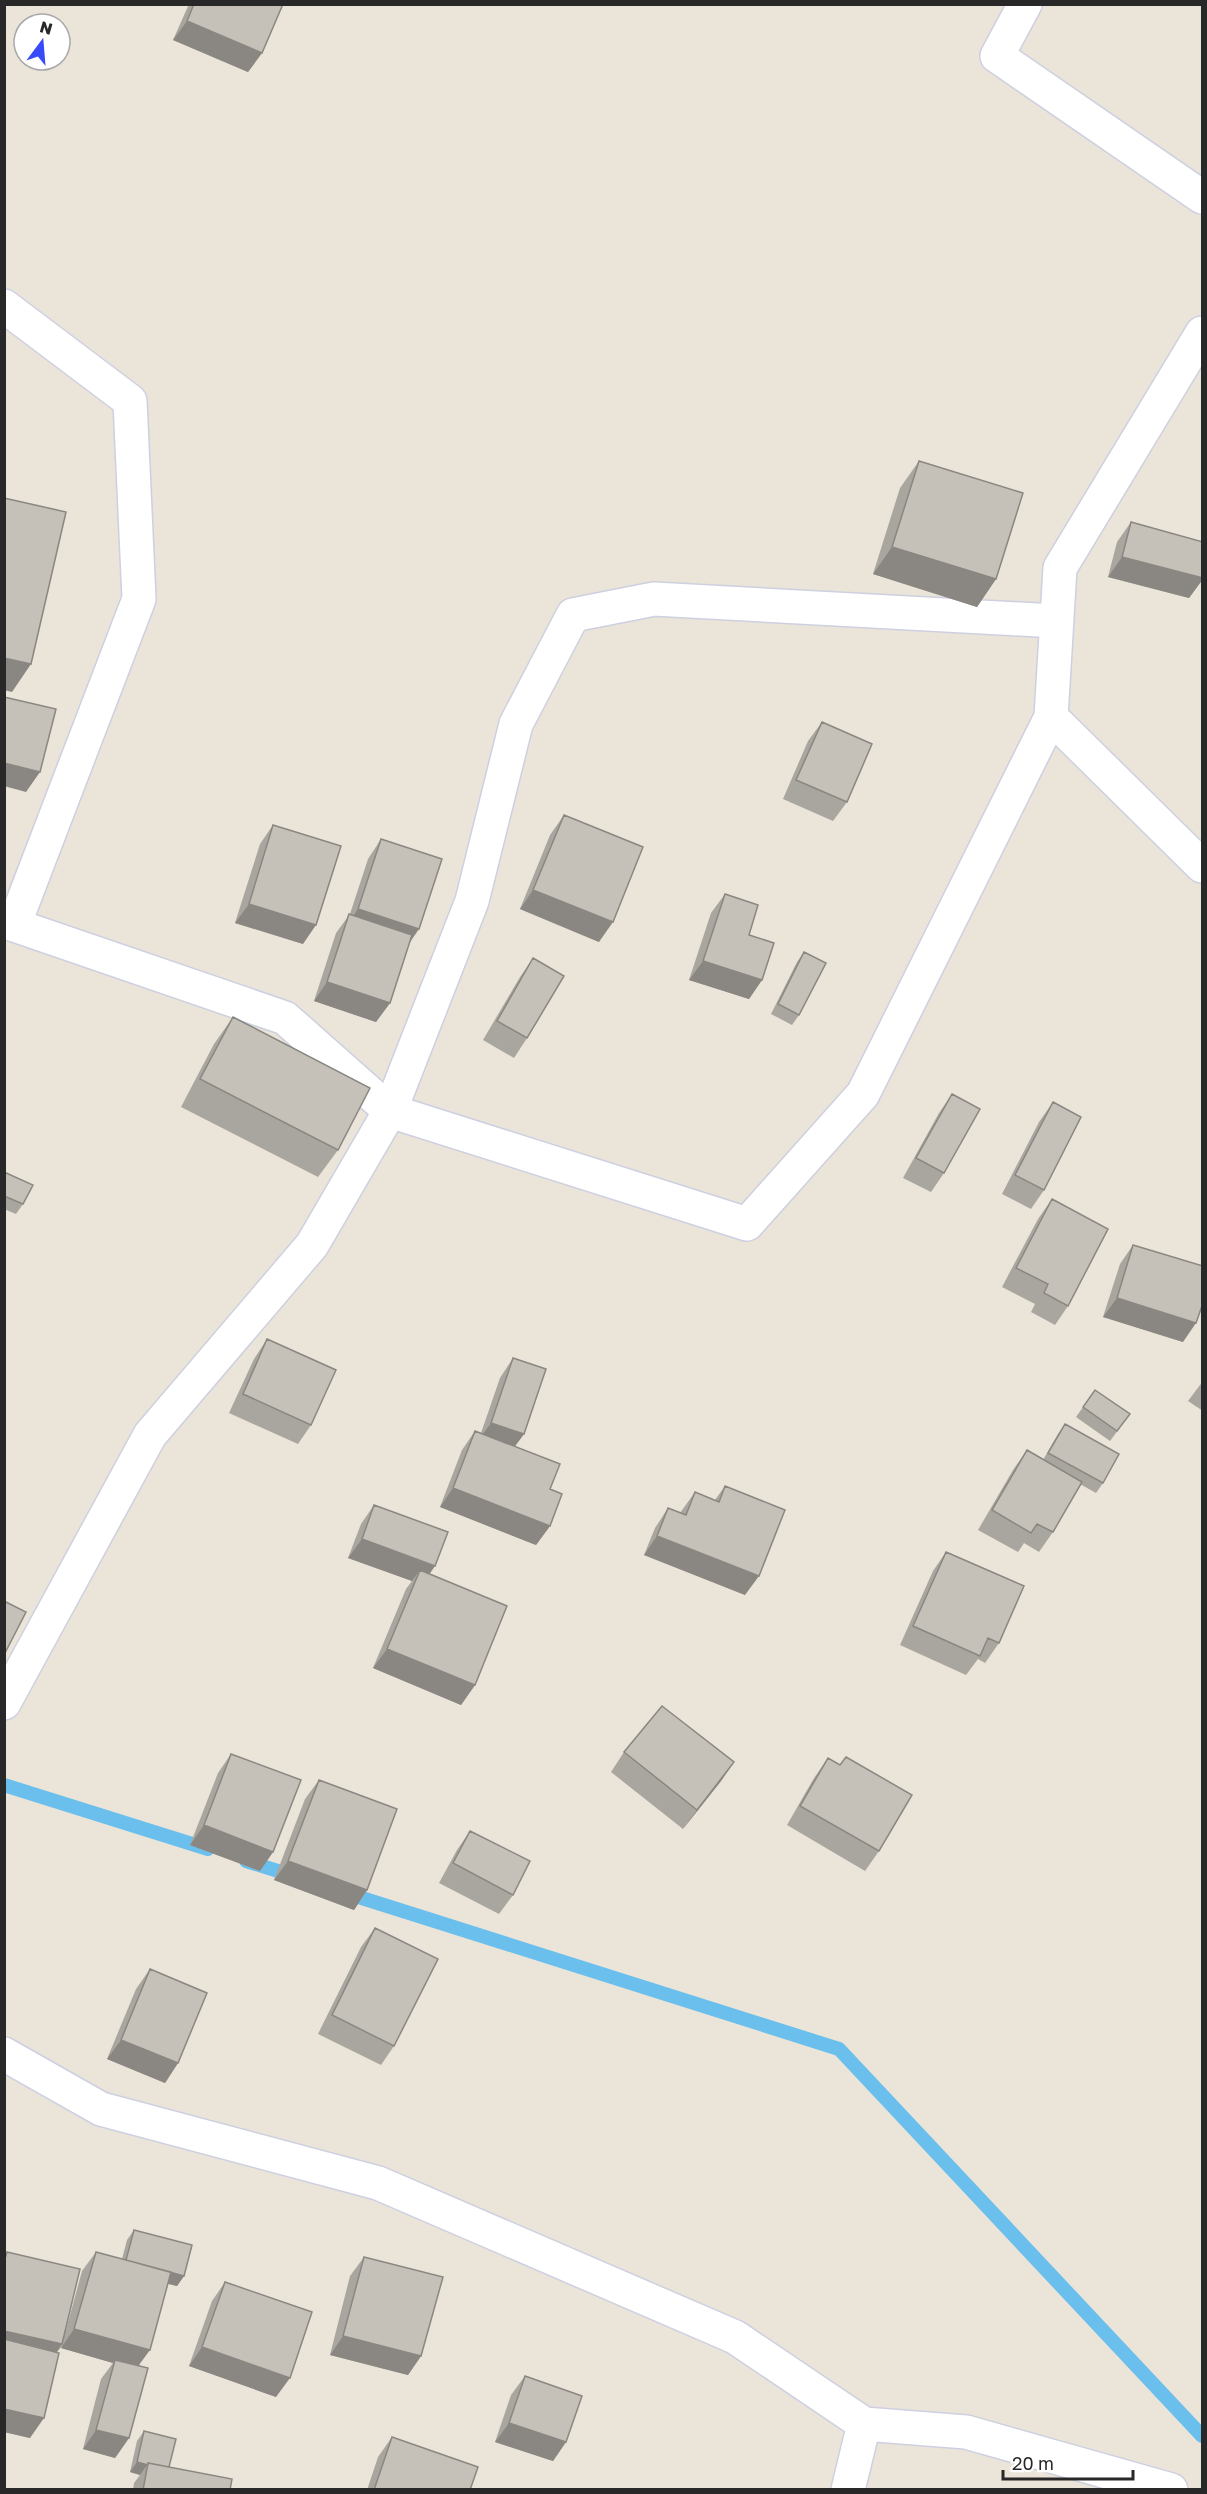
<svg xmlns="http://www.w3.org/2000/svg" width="1207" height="2494" font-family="'Golos Text',sans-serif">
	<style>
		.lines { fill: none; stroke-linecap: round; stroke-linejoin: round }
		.stream { stroke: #6bbfed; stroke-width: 14 }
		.minor-casing { stroke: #ced0e1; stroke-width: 36 }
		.minor { stroke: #fff; stroke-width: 33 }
		.wall { fill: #a9a69f }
		.shaded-wall { fill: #8a8782 }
		.building { fill: #c5c1b9; stroke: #8a8782; stroke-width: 1.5 }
	</style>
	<rect width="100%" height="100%" fill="#eae4d9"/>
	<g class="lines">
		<path class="stream" d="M4,1785L208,1849
			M246,1861L294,1876
			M346,1893L839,2049L1202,2436"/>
		<defs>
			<path id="minor" d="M1025,4L997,56L1202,197
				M4,306L130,401L139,599L14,925L285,1018L390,1111L472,901L516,724L573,615L654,599L1056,621
				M1051,717L1202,866
				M4,1703L150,1435L312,1245L390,1111L747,1224L863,1094L1051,717L1060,568L1202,333
				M4,2054L101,2109L378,2183L735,2337L864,2424
				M848,2490L864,2424L966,2432L1171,2490"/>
		</defs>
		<use href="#minor" class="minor-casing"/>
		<use href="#minor" class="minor"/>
	</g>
	<path class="wall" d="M189,4H283L262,53L248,72L173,40Z
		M919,461L996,579L977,607L873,574L900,488Z
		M1131,522L1203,542V579L1189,598L1108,577L1117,542Z
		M822,722L847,802L833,821L783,799L808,741Z
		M564,815L599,942L520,909L550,835Z
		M273,825L303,944L235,923L260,844Z
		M381,839L410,942L390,1003L376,1022L314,1001L336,933L350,914L368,859Z
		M725,894L749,935L762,980L749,999L689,980L711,913Z
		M804,952L799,1015L792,1025L771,1014L797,962Z
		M533,958L527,1038L514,1058L483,1040L520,977Z
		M233,1017L338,1150L318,1177L181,1107L214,1044Z
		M952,1094L944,1173L931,1192L903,1178L939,1113Z
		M1053,1102L1044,1190L1031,1209L1002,1194L1039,1122Z
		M4,1172L23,1204L16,1214L4,1209Z
		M1052,1199L1068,1306L1055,1325L1031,1312L1035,1304L1002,1287L1038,1219Z
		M1133,1245L1183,1342L1103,1317L1120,1264Z
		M267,1339L311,1425L298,1444L229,1413L254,1359Z
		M513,1358L524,1434L515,1446L550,1489V1526L536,1545L440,1507L462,1450L475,1431L481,1433L500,1378Z
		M1203,1381V1411L1188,1401Z
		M1095,1390L1130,1414L1110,1441L1076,1417Z
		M1065,1424L1103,1483L1096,1493L1080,1484L1053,1532L1039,1552L1024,1543L1018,1552L978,1530L1013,1470L1027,1450L1043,1460L1058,1434Z
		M725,1486L745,1595L644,1555L655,1528L668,1508L680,1513L695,1492L715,1500Z
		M374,1505L429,1574L475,1685L461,1705L373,1668L406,1589L412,1581L348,1558L361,1524Z
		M946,1552L999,1643L985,1663L978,1659L966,1675L900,1645L933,1571Z
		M624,1752L734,1762L721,1781L683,1829L611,1772Z
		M231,1754L273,1852L260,1871L190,1845L218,1773Z
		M846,1757L879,1851L865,1871L787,1825L814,1778L828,1758L840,1765Z
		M319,1780L367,1890L354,1910L274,1880L305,1799Z
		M470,1831L513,1895L499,1914L439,1883L457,1850Z
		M375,1928L394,2046L381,2065L318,2034L361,1947Z
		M150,1969L178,2063L165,2083L107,2059L136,1989Z
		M134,2230L184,2276L177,2286L168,2284L139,2366L129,2438L115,2458L83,2449L101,2379L113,2363L61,2348L62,2346L57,2352L30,2438L4,2432V2255L7,2252L66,2330L82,2271L96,2252L122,2259L127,2240Z
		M364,2257L421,2356L408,2375L330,2355L350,2276Z
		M225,2282L276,2397L189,2366L212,2301Z
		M525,2376L566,2442L553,2461L495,2442L511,2395Z
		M144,2431L169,2467L230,2490H133L134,2483L140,2475L130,2472L137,2441Z
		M392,2437L470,2490H367L378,2457Z"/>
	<path class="shaded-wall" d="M187,21L262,53L248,72L173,40Z
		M892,547L996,579L977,607L873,574Z
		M1122,557L1203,578V579L1189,598L1108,577Z
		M4,658L31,664L12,692L4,690Z
		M4,763L40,772L26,792L4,786Z
		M533,890L613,922L599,942L520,909Z
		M249,904L316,925L303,944L235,923Z
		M358,909L419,929L406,948L345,928Z
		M703,961L762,980L749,999L689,980Z
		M327,982L390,1003L376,1022L314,1001Z
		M1117,1298L1196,1323L1183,1342L1103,1317Z
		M491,1423L524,1434L510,1453L477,1442Z
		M453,1488L550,1526L536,1545L440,1507Z
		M657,1536L759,1576L745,1595L644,1555Z
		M362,1539L435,1566L422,1585L420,1570L412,1581L348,1558Z
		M387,1649L475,1685L461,1705L373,1668Z
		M734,1762L721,1781L683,1829L697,1810Z
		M204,1825L273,1852L260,1871L190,1845Z
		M288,1861L367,1890L354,1910L274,1880Z
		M121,2040L178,2063L165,2083L107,2059Z
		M126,2261L184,2276L177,2286L119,2271Z
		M74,2329L150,2350L136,2369L115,2360L113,2363L61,2348Z
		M4,2331L62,2344L49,2364L4,2353Z
		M343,2336L421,2356L408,2375L330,2355Z
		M202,2347L290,2378L276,2397L189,2366Z
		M4,2409L44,2418L30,2438L4,2432Z
		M509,2423L566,2442L553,2461L495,2442Z
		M96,2430L129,2438L115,2458L83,2449Z
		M137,2462L147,2465L140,2475L130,2472Z"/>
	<path class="building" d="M194,4H283L262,53L187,21Z
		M919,461L1023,493L996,579L892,547Z
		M4,498L66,512L31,664L4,658Z
		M1131,522L1203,542V578L1122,557Z
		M4,697L56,709L40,772L4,763Z
		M822,722L872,744L847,802L796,780Z
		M564,815L643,847L613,922L533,890Z
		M273,825L341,846L316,925L249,904Z
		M381,839L442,859L419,929L358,909Z
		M725,894L758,905L749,935L774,943L762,980L703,961Z
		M349,914L412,935L390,1003L327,982Z
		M804,952L826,963L799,1015L778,1004Z
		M533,958L564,976L527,1038L497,1021Z
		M233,1017L370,1088L338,1150L200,1079Z
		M952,1094L980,1109L944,1173L916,1158Z
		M1053,1102L1081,1117L1044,1190L1015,1175Z
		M4,1172L33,1185L23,1204L4,1196Z
		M1052,1199L1108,1229L1068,1306L1044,1293L1048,1284L1016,1268Z
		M1133,1245L1203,1266V1303L1196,1323L1117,1298Z
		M267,1339L336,1370L311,1425L243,1394Z
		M513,1358L546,1369L524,1434L491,1423Z
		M1095,1390L1130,1414L1117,1431L1083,1407Z
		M1065,1424L1119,1454L1103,1483L1048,1453Z
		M475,1431L560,1464L550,1489L562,1494L550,1526L453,1488Z
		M1027,1450L1082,1482L1053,1532L1037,1524L1031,1533L992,1510Z
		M725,1486L785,1510L759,1576L657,1536L668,1508L686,1515L695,1492L719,1502Z
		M374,1505L448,1532L435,1566L362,1539Z
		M946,1552L1024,1586L999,1643L988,1638L980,1656L913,1626Z
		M420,1570L507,1606L475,1685L387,1649Z
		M4,1601L26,1612L4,1655Z
		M662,1706L734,1762L697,1810L624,1752Z
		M231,1754L301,1780L273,1852L204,1825Z
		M846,1757L912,1795L879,1851L800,1806L828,1758L840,1765Z
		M319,1780L397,1809L367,1890L288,1861Z
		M470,1831L530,1861L513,1895L453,1863Z
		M375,1928L438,1959L394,2046L332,2015Z
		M150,1969L207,1993L178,2063L121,2040Z
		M134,2230L192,2245L184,2276L126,2260Z
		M7,2252L80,2269L62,2344L4,2331V2262Z
		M96,2252L171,2272L150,2350L74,2329Z
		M364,2257L443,2277L421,2356L343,2336Z
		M225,2282L312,2312L290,2378L202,2347Z
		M4,2339L59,2353L44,2418L4,2409Z
		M115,2360L148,2368L129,2438L96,2430Z
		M525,2376L582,2396L566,2442L509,2423Z
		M144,2431L176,2439L169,2467L148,2463V2465L137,2462Z
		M392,2437L478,2467L470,2490H374Z
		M148,2463L232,2479L230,2490H143Z"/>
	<rect width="1207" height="2494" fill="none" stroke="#282828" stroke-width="12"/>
	<g transform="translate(42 42) rotate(16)"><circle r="28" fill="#ffffff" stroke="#a9a9a9" stroke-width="1.5"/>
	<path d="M0-4.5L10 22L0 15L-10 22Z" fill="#384bf8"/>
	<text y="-9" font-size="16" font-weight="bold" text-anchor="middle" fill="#282828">N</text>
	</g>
	<path d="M1003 2470v9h130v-9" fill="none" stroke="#282828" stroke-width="3"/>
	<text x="1012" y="2470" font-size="18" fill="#282828" stroke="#ffffff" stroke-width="4.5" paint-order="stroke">20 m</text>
</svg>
